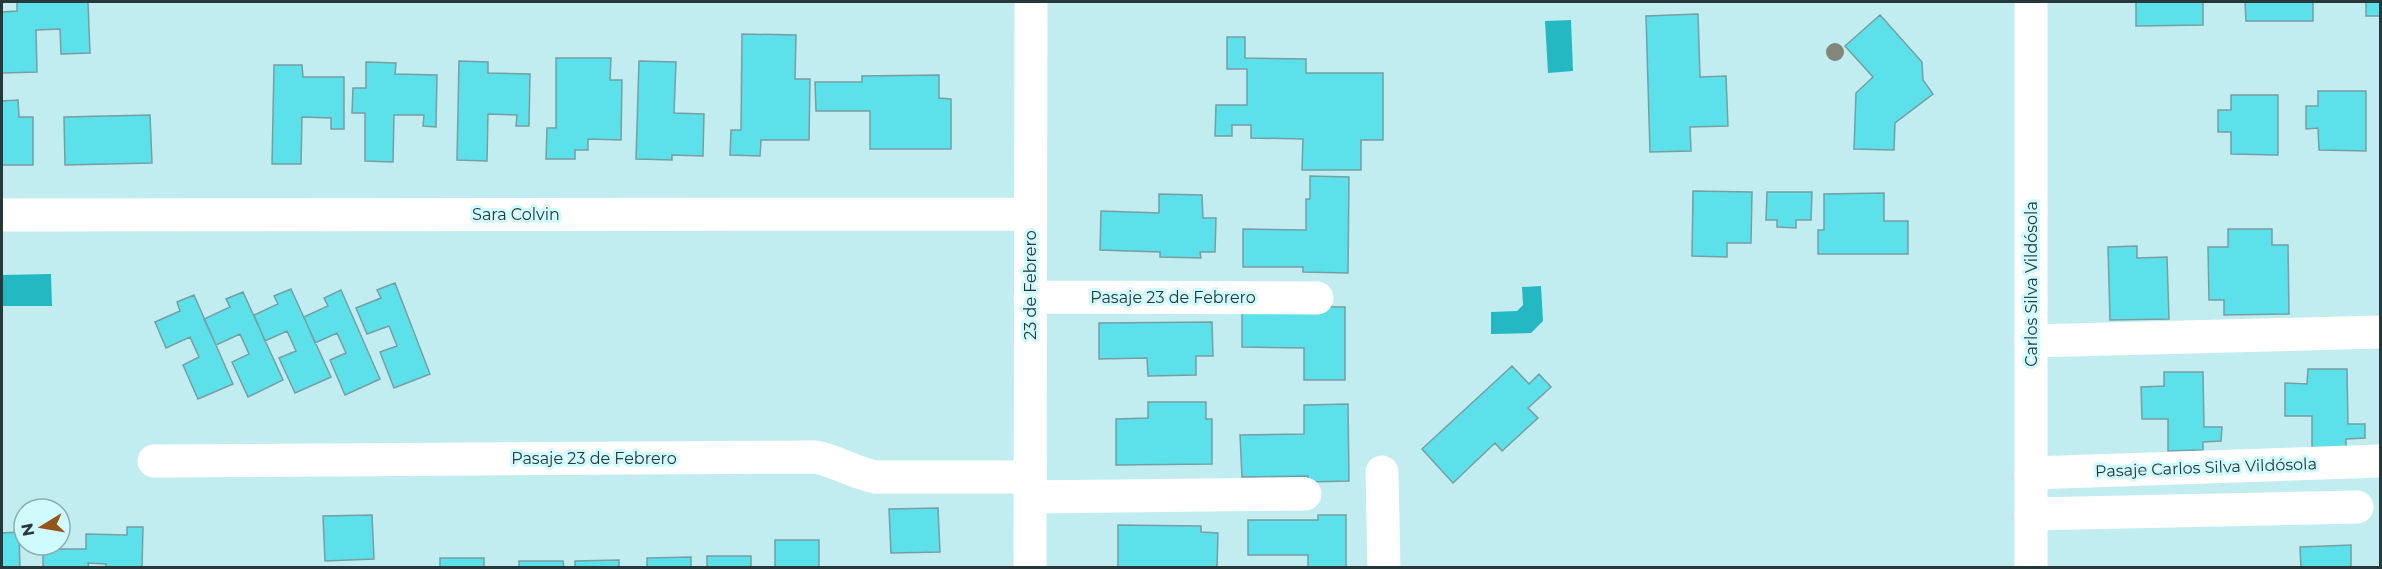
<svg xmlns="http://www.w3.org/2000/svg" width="2382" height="569" font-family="Montserrat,sans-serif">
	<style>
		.water { fill: #23b8c2 }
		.building { fill: #5ce1eb; stroke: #769fa2; stroke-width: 1.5 }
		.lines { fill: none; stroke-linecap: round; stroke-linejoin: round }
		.street { stroke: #fff; stroke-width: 33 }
		.secondary { stroke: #fff; stroke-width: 33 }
		.tree { fill: #838679 }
		.labels { text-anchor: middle; stroke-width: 6; stroke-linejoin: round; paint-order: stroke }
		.street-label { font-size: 16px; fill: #27383a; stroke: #cffafe }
	</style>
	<rect width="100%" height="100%" fill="#c2edf0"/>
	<path class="water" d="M1571,20L1573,71L1548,73L1545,21Z
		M51,274L52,306H2V275Z
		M1541,286L1543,321L1531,333L1491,334V312L1517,311L1523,305L1522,287Z"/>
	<path class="building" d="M17,2H88L90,53L61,54L60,29L36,30L37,72L2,73V12L17,11Z
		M2136,2H2203V25L2136,26Z
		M2245,2H2313V21H2246Z
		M2366,2H2380V16H2366Z
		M1698,14L1700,77L1726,76L1728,126L1690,127L1691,151L1650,152L1646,16Z
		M1880,15L1922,62L1923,80L1933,94L1895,123L1894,150L1854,149L1856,93L1873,77L1845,46Z
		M742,34L796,35L795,79H810L809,140H761L760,156L730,155L731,130H741Z
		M1227,37H1245V58L1306,59V73H1383V140H1361V170H1302L1303,139L1251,138V125H1232V136H1215L1216,105H1247V69H1227Z
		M556,58H611L610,80H622L621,140L588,139V150H575V159H546L547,128H556Z
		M459,61L488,62V73L530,74L529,126H516L517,115L488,114L487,161L457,160Z
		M639,61L676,62L674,113L704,114L703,156L672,155V160L636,159Z
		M366,62L396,63L395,74L437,75L436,127L423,126L424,115H394L393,162L365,161V113H352L353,88H366Z
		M274,65H302L303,77H344V129H331V118L302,117L301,164H272Z
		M939,75V98L951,99V149H870V111H816L815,82H862V76Z
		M2318,91H2366V151L2319,150L2318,128L2306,129V106H2318Z
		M2231,95H2278V155L2231,154V132H2218V110H2231Z
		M18,100L19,117H33V165H2V101Z
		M150,115L152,163L65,165L64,117Z
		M1310,176L1349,177L1348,273L1303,272V267H1243V229L1306,230V199H1310Z
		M1693,191L1752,192L1751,243H1727V257L1692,256Z
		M1767,192H1812L1811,220H1796V228L1777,227V220H1766Z
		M1884,193V221H1908V254H1818V230H1824V194Z
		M1159,194L1202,195L1203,218H1216L1215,252H1200L1201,258L1160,257V252L1100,250L1101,211L1159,213Z
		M2228,229H2272V245H2288L2289,314L2224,315V300H2209L2208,247H2228Z
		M2137,246V258L2167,257L2169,319L2110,320L2108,247Z
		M395,283L430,374L394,388L380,352L397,346L389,326L367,334L356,308L381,298L377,290Z
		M291,289L331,377L295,393L279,358L296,351L287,331L265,341L254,315L278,304L274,296Z
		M341,290L380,379L345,395L330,360L346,353L337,333L315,343L304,317L328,306L324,298Z
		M243,292L283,380L248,397L232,362L249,354L240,334L216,345L204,319L230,307L226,299Z
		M194,295L233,384L198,399L183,365L199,357L190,337L166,348L155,322L180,311L177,302Z
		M1242,306L1345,307V380H1304V348L1242,347Z
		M1212,322L1213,356H1196V375L1148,376L1147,358L1099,359V323Z
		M1512,366L1529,384L1539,374L1551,387L1528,408L1538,418L1502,451L1495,443L1453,483L1422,449Z
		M2308,369H2347L2348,424H2365V438L2346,439V447L2312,448V416H2285V383L2307,384Z
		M2164,372H2203L2204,427H2222L2221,441L2203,442V450L2168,451V419H2142L2141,387L2164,386Z
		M1148,402H1206V419H1212V464L1116,465V419L1148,418Z
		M1348,404L1349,481L1308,482V476L1242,477L1240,435L1304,434V405Z
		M938,508L940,552L891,553L889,509Z
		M372,515L374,559L325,561L323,516Z
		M1318,515H1346V568H1308V555H1248V520H1318Z
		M1118,525L1201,526V532L1218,533L1217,568H1118Z
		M127,527H143L142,568H106V564L88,563L89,568H43V549H86V534L127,535Z
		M19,532L20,568H2V533Z
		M775,540H819V568H775Z
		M2351,545V568H2301L2300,547Z
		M707,556H751V568H707Z
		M691,557V568H647V558Z
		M440,558H484V568H440Z
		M619,560V568H575V561Z
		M519,561H563L564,568H519Z"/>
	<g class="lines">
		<path class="street" d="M2,215L1030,214
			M1030,297L1317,298
			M2031,341L2380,332
			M154,461L815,457C837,461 854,473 876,477H1030
			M1382,472L1384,568
			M2031,473L2380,461
			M1030,497L1305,494
			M2031,514L2357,507
			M1030,568L1031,2"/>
		<path class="secondary" d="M2031,568V2"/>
	</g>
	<circle class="tree" cx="1835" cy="52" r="9"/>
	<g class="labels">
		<g class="street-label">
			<text x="516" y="220">Sara Colvin</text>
			<text transform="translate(2031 284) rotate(-90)" y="6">Carlos Silva Vildósola</text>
			<text transform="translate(1030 285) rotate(-90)" y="6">23 de Febrero</text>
			<text x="1173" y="303">Pasaje 23 de Febrero</text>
			<text x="594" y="464">Pasaje 23 de Febrero</text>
			<text transform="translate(2206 467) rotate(-2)" y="6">Pasaje Carlos Silva Vildósola</text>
		</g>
	</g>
	<rect width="2382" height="569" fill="none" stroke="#27383a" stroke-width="6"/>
	<g transform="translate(42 527) rotate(259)"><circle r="28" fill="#cffafe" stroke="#8cacb0" stroke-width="1.5"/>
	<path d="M0-4.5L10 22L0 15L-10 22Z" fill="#93551a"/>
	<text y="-9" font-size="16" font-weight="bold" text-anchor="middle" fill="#27383a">N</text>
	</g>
</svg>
